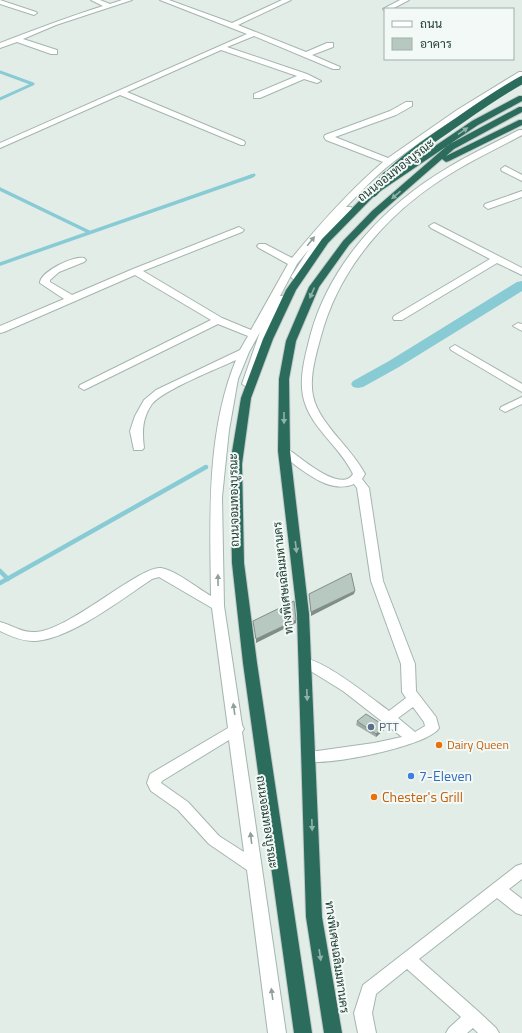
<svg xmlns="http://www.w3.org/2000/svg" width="522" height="1033" font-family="'Titillium Web',Sarabun,sans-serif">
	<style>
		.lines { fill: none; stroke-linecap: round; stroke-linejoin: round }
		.stream-far2 { stroke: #88cbd4; stroke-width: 3 }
		.stream-far1 { stroke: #88cbd4; stroke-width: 3.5 }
		.stream { stroke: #88cbd4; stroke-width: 4.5 }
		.canal { fill: #88cbd4; fill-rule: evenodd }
		.minor-casing { stroke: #a4b5af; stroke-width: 2 }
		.highway-casing { stroke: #c1c9c7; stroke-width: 2 }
		.minor { fill: #fff; fill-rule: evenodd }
		.highway { fill: #2c6c5d; fill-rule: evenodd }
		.highway-bridge-far1-casing { stroke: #c1c9c7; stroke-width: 8; stroke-linecap: butt }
		.highway-bridge-casing { stroke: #c1c9c7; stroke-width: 10; stroke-linecap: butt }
		.highway-bridge-far1 { stroke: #2c6c5d; stroke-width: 8 }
		.highway-bridge { stroke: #2c6c5d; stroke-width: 10 }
		.wall { fill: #9daca6 }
		.shaded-wall { fill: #808c87 }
		.building { fill: #b7c8c1; stroke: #808c87 }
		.oneway { fill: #90b2aa }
		.oneway2 { fill: #909f9a }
		.service-dot { fill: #5c6f8a; stroke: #f3f9f6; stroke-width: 1.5 }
		.food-dot { fill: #e8710a; stroke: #f3f9f6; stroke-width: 1.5 }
		.shop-dot { fill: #3f7fe0; stroke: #f3f9f6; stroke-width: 1.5 }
		.labels { text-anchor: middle; stroke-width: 4; stroke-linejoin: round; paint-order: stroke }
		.street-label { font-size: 12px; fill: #213f36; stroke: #f3f9f6 }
		.service-label { font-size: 12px; fill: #4e5e75; stroke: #f3f9f6; text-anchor: start }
		.food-label { font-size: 12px; fill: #c56008; stroke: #f3f9f6; text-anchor: start }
		.near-shop-label { font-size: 14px; fill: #366cbe; stroke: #f3f9f6; text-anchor: start }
		.near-food-label { font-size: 14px; fill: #c56008; stroke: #f3f9f6; text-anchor: start }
	</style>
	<rect width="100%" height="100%" fill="#e2ede8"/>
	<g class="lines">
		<path class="stream-far2" d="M0,72L33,84L0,99
			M249,177L254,175"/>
		<path class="stream-far1" d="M0,189L89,232
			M0,264L252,176"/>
		<path class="stream" d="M0,571L8,579
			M0,583L206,467"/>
		<path class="canal" d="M522,281V291L399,367L363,387L358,388L353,387L351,384L353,381L389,361L517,282Z"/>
		<defs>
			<path id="minor" d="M0,0L36,12L37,13L34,15L0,4Z
				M91,0H100L110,4L122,0H132L56,25L23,39L57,50V54H51L17,42L0,48V43C34,30 68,17 103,6Z
				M160,0H169L232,23L282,0H291L238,25L306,52L327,43H333V47L312,55L340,67L339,69H333L254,36L227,47L307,74L321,81L317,83L304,79L260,98H254V94L297,76L221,50L127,92L244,141L245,143L244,145H241L120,95L0,148V143L247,34Z
				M400,0H409L392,9H385V11L383,9Z
				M519,72H522V77C478,104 433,131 392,163C375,176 361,192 346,207H351L352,209L317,251L299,279H293L291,277L309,249L297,264L280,296H286L288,298L267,338L252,384L247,387L242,384L260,332L249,352L238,379L229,430L222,497L224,606L242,725L244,729L242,732L286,1033H268L247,870L209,844L178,810L151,791L147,783L150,774L228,728L212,608L159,577L152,579C122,599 72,638 36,641C24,642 10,636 0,631V622C12,625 22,633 35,632C69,631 140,565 161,568C177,571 197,588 211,596C210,519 206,433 236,360C217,369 163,390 152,404C142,418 142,432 144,448L142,450H134L130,431L135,416L144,400L156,390L240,350L248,336L218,324L84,390L79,387L80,385L211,320L135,275L4,332L0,333V326L64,299L40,283C40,272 74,255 84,258L86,260L84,262L59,272L50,280V282L72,295L133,269L239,227L244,230L242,232L143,271L222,318L251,330L288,264L259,248L257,246L259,244H265L292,258C320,224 349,191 383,162L326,140L324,137L325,135L390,111L406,102H412V106L396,115L335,137L388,158L457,110ZM229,740L244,852L219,836L188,802L161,783L162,781Z
				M519,130H522V135C500,147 476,158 455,171C392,208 340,265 321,336C316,355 309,377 313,396C319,424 351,447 365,474L362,479L369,488L383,581L415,664L416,691L436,717L439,728C429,746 324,767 305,761L303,757L305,753L310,752L374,743L402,737L343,691L301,665L299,662L301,659C317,654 374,700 389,711L406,698L402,692L401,664L371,581L357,488L354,484C332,493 312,477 295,465C290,460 282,457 278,451L280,449H288C300,457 341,494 353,474C340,446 309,427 303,396C299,376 306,353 311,333C331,262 386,204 449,167C472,153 496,142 519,130ZM413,707L424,722L425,726L415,732L398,718Z
				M505,166L522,175V181L502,171L501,169Z
				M522,191V197L488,209L484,206L485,204Z
				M434,223L522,268V275L497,263L402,320H394L393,318L394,316L490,259L431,228L429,226Z
				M518,323L522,324V331L513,326Z
				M455,345L522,384V392L451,350L450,348Z
				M522,397V404L505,412L500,409L501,407Z
				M522,864V879L509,889L522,899V915L516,913L497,898L419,959L479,1012L496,1028L499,1033H478L473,1028L467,1033H446L449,1028L461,1017L407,969L376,994L372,1013L376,1033H358L354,1013L363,985L516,866Z"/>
			<path id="highway" d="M519,96H522V101L478,125L376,194L328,243L296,290L273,339L251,398L242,464L244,563L257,663L312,1033H294L243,663L232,563L230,464L241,398L263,339L286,290L322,239L370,190L472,121Z
				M519,107H522V112L454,149L446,156L519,120H522V125L449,161L446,162L442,159L378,215L349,245L319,287L296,341L289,379L290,451L309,614L322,917L342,1033H324L306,917L297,614L278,451L279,379L286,341L309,287L343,241L372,211L448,145Z"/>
		</defs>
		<use href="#minor" class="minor-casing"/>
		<use href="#highway" class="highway-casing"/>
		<use href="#minor" class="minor"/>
		<use href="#highway" class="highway"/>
		<defs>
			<path id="highway-bridge-far1" d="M386,177C408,154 434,138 460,120C480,106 500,92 522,80"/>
			<path id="highway-bridge" d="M373,192L387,176"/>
		</defs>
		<use href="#highway-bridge-far1" class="highway-bridge-far1-casing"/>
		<use href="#highway-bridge" class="highway-bridge-casing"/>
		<use href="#highway-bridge-far1" class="highway-bridge-far1"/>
		<use href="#highway-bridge" class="highway-bridge"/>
	</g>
	<path class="wall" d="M357,721L385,726V729L376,737L356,725Z"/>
	<path class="shaded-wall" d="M355,591L354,594L311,616V612Z
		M296,620V623L256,643V639Z
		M385,726V729L376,737V734Z"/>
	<path class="building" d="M351,573L355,591L311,612L309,594Z
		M294,601L296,620L256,639L253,621Z
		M366,714L385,726L376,734L357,721Z"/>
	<defs><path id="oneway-solid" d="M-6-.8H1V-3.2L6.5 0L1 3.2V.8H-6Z"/></defs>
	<g class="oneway">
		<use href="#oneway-solid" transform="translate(463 131) rotate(-34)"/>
		<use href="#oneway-solid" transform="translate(396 195) rotate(139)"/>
		<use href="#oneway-solid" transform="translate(312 293) rotate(114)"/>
		<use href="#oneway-solid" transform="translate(284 418) rotate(90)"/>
		<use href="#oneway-solid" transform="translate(296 547) rotate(83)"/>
		<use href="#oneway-solid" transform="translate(307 695) rotate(88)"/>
		<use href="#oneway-solid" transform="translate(312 825) rotate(88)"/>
		<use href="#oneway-solid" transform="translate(320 955) rotate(81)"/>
	</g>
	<g class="oneway2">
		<use href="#oneway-solid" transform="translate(311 241) rotate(-51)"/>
		<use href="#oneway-solid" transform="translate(218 580) rotate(-91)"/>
		<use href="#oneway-solid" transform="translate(234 709) rotate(-98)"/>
		<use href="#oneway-solid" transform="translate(251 838) rotate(-97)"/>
		<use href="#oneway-solid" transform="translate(272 994) rotate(-98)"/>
	</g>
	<circle class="service-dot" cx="371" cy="727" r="4"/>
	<g class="food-dot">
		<circle cx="439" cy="745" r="4"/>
		<circle cx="374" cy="797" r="4"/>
	</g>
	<circle class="shop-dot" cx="411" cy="776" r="4"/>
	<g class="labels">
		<g class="street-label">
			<text transform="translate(396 170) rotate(-38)" y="4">ถนนจอมทองบูรณะ</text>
			<text transform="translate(234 500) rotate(-91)" y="4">ถนนจอมทองบูรณะ</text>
			<text transform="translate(283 578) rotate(-96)" y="4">ทางพิเศษเฉลิมมหานคร</text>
			<text transform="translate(267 822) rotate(82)" y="4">ถนนจอมทองบูรณะ</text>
			<text transform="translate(337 957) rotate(82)" y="4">ทางพิเศษเฉลิมมหานคร</text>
		</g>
		<g class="service-label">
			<text x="379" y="731">PTT</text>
		</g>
		<g class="food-label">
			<text x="447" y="749">Dairy Queen</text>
		</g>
		<g class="near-shop-label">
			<text x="419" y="781">7-Eleven</text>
		</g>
		<g class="near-food-label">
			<text x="382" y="802">Chester's Grill</text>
		</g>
	</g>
	<rect x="384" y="8" width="130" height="52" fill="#f3f9f6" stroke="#9fafa9"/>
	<rect x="392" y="21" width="20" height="6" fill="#ffffff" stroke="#9fafa9"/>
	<text x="420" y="28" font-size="12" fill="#213f36">ถนน</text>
	<rect x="392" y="38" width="20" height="12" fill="#b7c8c1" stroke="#9fafa9"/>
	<text x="420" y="48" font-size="12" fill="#213f36">อาคาร</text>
</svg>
